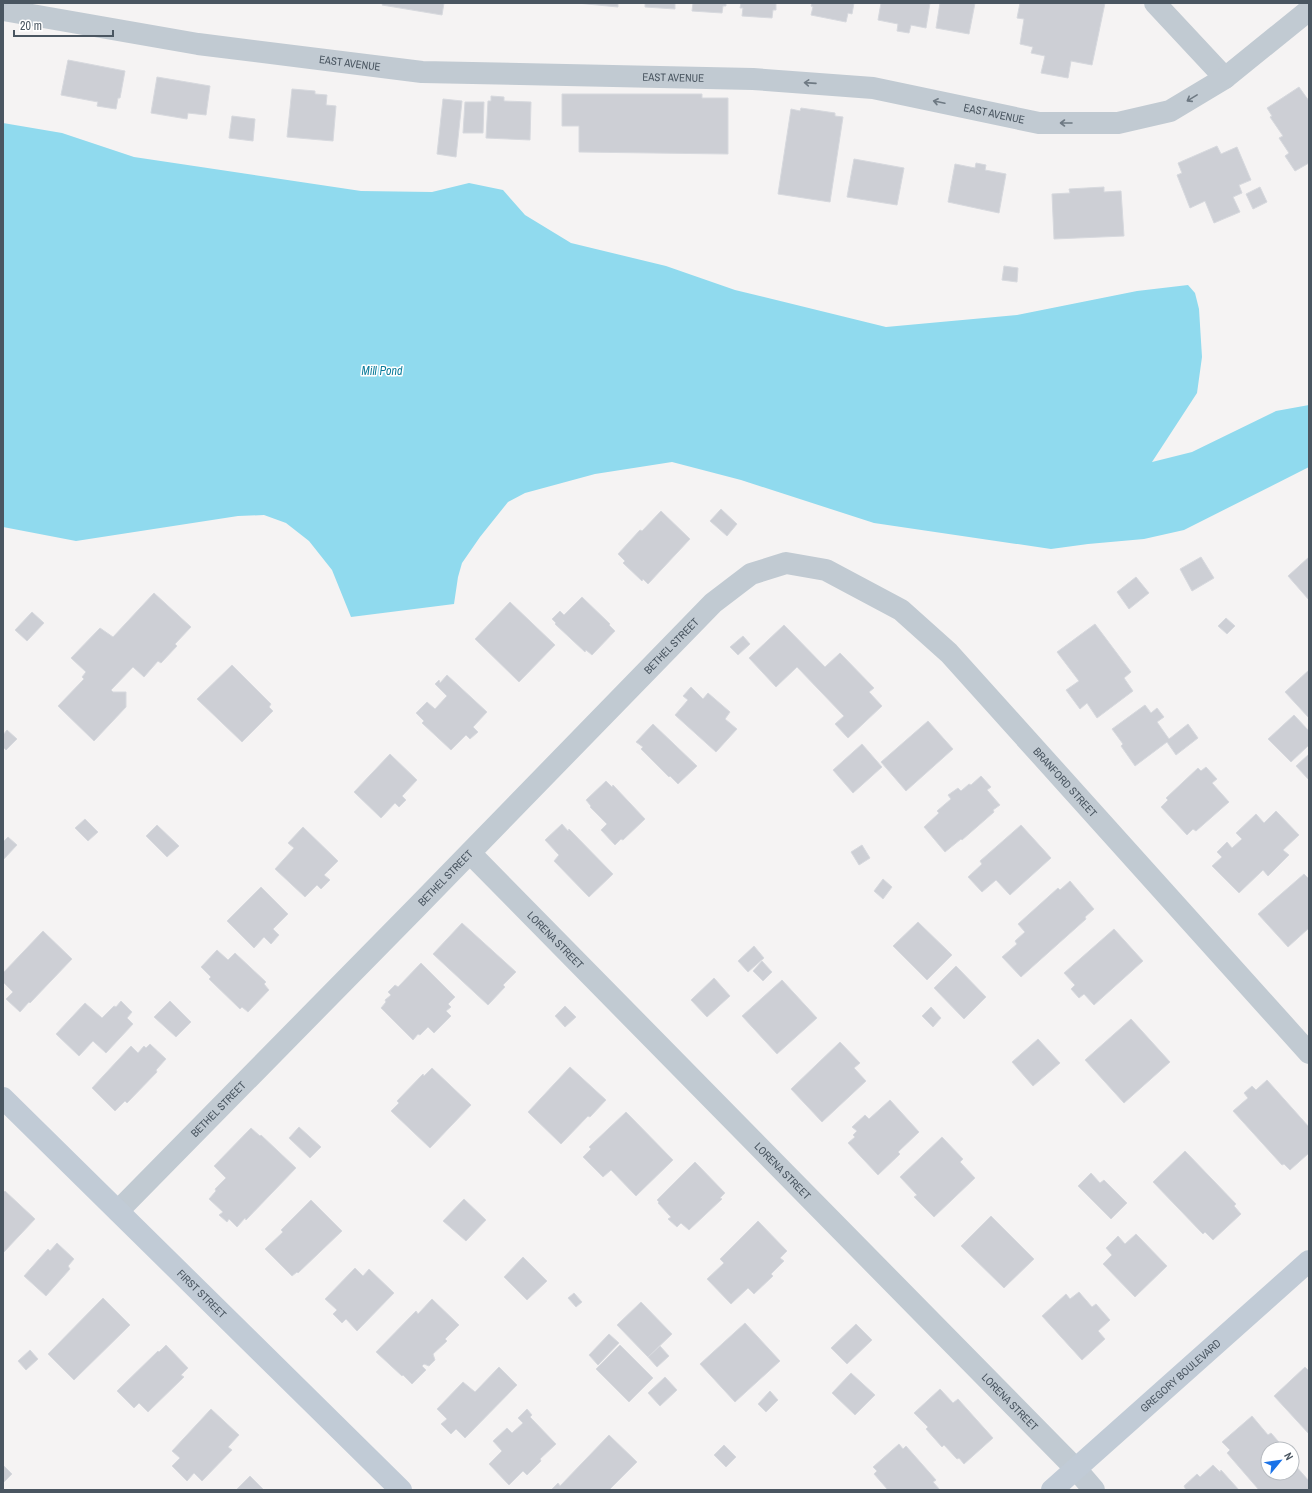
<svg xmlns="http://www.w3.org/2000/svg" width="1312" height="1493" font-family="'Archivo Narrow',sans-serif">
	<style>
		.water { fill: #90daee }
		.building { fill: #cdcfd5; stroke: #d7d9de }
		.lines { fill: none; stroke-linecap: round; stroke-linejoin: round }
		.street { stroke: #c1cad2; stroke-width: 22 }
		.secondary { stroke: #c1cbd6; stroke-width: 22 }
		.oneway { stroke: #6e7983 }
		.labels { text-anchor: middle; stroke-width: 3; stroke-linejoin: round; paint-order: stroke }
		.street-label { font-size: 11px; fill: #4a5661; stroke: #fff }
		.water-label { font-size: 12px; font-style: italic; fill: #0c7c9b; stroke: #fff }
	</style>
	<rect width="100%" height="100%" fill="#f5f3f3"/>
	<path class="water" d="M3,123L62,133L134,157L361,191L432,192L469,183L503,190L525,215L571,243L666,266L735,290L886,327L1017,315L1137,291L1188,285L1195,293L1199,309L1202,357L1197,393L1152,462L1192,452L1276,411L1309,405V467L1184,530L1144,539L1088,544L1051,549L874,523L741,480L672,462L595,474L525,493L508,502L480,537L462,563L458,577L454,604L351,617L332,570L309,541L286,523L264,515L238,516L76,541L3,527Z"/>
	<path class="building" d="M383,3H444L442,15L382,5Z
		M577,3H618V7Z
		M645,3H675V9L645,7Z
		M690,3H726V6H723L722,13L692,11L693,3Z
		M741,3H776V10H773L772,18L742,16L743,8H740Z
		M812,3H854L852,14L848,13L846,22L811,15L813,7L811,6Z
		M881,3H930L926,28L911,25L909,33L897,31L898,24L878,20Z
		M940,3H975L969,34L936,28Z
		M1020,3H1105L1092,65L1071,61L1068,78L1041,73L1045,56L1031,53L1033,47L1020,44L1024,19L1017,18Z
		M68,60L125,71L120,98H118L116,109L97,106L98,102L61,95Z
		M157,77L210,86L206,115L188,113L187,119L151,113Z
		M1299,87L1309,101V163L1295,171L1285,156L1289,153L1279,138L1283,136L1270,117L1272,116L1267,108Z
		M292,89L315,91V94L327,95L326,105L336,106L333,141L287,137Z
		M562,94H702V98H728V154L579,152V126H562Z
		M491,96L504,97V101L531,102L530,140L486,138L488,101H491Z
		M443,99L462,101L456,157L437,154Z
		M465,102H484L483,133H463Z
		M801,108L835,113V116L843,117L830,202L778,194L791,109L800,111Z
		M232,116L255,119L253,141L229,138Z
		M1217,146L1221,154L1237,147L1251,180L1239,185L1242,193L1233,197L1240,212L1214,223L1205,201L1190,208L1177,175L1182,173L1178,163Z
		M854,159L904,168L897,205L847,197Z
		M976,163L986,165L985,170L1006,174L999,213L948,202L955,164L975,168Z
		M1104,187V192L1121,191L1124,236L1054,239L1052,194L1070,193L1069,189Z
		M1260,187L1267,202L1253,209L1246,194Z
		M1004,266L1018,268L1017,282L1002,280Z
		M721,509L737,524L727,536L710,521Z
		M661,511L690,539L648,584L643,579L642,581L623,563L625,561L618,554L640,530L642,531Z
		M1201,557L1214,578L1192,591L1180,569Z
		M1309,557V600L1288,576Z
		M1136,577L1149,593L1129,609L1117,592Z
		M154,593L191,627L175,644L177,646L161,663L158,661L144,677L133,667L111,690L113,692H126V707L94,741L58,706L84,679L82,677L86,672L71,658L100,628L113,637Z
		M582,597L610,624L609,625L615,631L592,655L586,650L585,652L555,624L556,623L552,619L560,611L564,615Z
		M510,602L555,645L519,682L475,639Z
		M32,612L44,623L27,641L15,630Z
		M1226,618L1235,626L1227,634L1218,626Z
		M1095,624L1131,672L1124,678L1133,691L1097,718L1087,703L1080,709L1066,690L1079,681L1057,652Z
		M784,625L825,667L840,653L874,688L869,692L882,706L848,738L835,724L844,716L797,667L776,687L749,658Z
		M743,636L750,644L738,655L730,647Z
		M232,665L271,704L269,707L273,711L242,742L197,699Z
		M1309,670V718L1285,692Z
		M447,675L487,712L473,727L478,732L470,739L466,735L451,750L422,723L424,721L416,713L427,702L435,709L447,696L435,684L439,680L440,683Z
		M691,687L703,699L708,693L730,712L725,719L737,729L716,752L675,715L688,700L683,696Z
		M1145,705L1151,713L1157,708L1164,717L1157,722L1169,739L1188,724L1198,738L1176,755L1167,742L1135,766L1121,746L1123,744L1112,729Z
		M1294,715L1309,731V745L1291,762L1268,739Z
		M928,721L953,749L906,791L881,762Z
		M653,724L697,766L678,784L670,776L669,777L641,749L643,747L636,742Z
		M7,730L17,739L6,750L3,747V735Z
		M862,744L882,767L853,793L833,770Z
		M390,754L417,780L402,796L406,800L399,807L395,803L381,818L354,792Z
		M1309,754V780L1296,766Z
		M1206,767L1217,779L1212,783L1229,802L1196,831L1193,829L1187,835L1161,807L1168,800L1166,798L1198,768L1201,771Z
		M981,776L991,787L987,790L1000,805L993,810L994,812L962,840L961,839L945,852L924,827L939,813L937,811L951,799L948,795L958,788L961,791L969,784L971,785Z
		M606,781L612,787L613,785L645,819L623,840L621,839L615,845L601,830L607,824L590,807L591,806L586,800Z
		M1276,811L1299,835L1283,850L1289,855L1268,876L1263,870L1239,893L1212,866L1222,857L1217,852L1227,842L1232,848L1242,839L1236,833L1256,814L1264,823Z
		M85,819L98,832L88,841L75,828Z
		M562,824L568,831L569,829L613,874L589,897L554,861L559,855L545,840Z
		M157,825L179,846L167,857L146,836Z
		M1021,825L1051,858L1010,895L996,880L982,892L968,877L982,864L980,861Z
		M303,827L338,861L324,875L330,880L321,889L317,885L305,897L275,869L294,848L288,843Z
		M8,837L17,845L3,860V842Z
		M862,845L870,858L859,865L851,852Z
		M1304,874L1309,879V928L1288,947L1258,914Z
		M883,879L892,887L883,899L874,891Z
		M1070,881L1094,909L1085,917L1086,919L1021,977L1002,957L1017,944L1015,941L1025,932L1018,924L1058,888L1060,890Z
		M261,887L288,914L273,929L279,935L271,944L264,937L254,948L227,921Z
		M918,922L952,955L927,980L893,946Z
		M462,923L516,972L503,985L505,987L488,1005L433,954Z
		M1114,929L1143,961L1094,1005L1084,994L1079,998L1071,989L1075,985L1064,973Z
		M43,931L72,959L30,1003L29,1002L20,1012L6,999L13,992L3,982V973Z
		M754,946L764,958L748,972L738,961Z
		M217,950L228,960L235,953L266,982L264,984L269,990L248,1012L242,1007L240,1009L209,979L211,977L201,967Z
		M762,961L772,972L763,981L753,971Z
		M421,963L455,997L448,1004L451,1007L446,1011L451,1016L434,1033L428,1027L420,1035L418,1034L413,1040L381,1008L386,1002L385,1000L391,995L388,992L395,985L398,987Z
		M956,966L986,997L964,1019L934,988Z
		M714,978L730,996L707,1017L691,1000Z
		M782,980L817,1018L777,1054L742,1016Z
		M121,1001L132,1012L127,1018L133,1024L106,1053L93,1041L79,1056L56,1034L85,1003L102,1018L114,1006L116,1007Z
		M170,1001L191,1022L176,1037L154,1017Z
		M565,1006L576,1017L565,1027L555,1016Z
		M931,1007L941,1018L933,1027L922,1016Z
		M1131,1019L1170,1062L1124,1103L1085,1060Z
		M1038,1039L1060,1063L1033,1086L1012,1062Z
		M840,1042L860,1063L854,1068L866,1081L822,1122L791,1089Z
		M150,1044L166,1059L156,1070L157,1072L127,1103L125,1101L115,1111L92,1088L131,1046L138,1053L144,1046L146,1048Z
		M570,1067L606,1100L590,1117L588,1116L561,1144L528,1112Z
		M432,1068L471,1105L430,1148L391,1111L399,1103L397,1101L423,1074L424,1076Z
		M1267,1080L1309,1127V1153L1290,1170L1284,1164L1282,1165L1233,1111L1248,1098L1244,1093L1252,1086L1256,1090Z
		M890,1100L919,1132L898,1152L900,1154L878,1175L848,1143L855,1137L853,1135L857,1131L852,1127L865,1115L869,1119Z
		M626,1112L673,1160L636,1196L611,1170L603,1177L583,1157L591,1149L589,1147Z
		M299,1127L321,1147L310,1158L289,1138Z
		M251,1128L260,1136L261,1135L296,1168L246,1220L245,1218L237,1227L229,1219L227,1222L219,1215L223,1212L209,1199L216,1191L215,1189L226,1178L214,1166Z
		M942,1137L963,1159L960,1162L975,1178L934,1217L914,1197L917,1195L900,1177Z
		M1185,1151L1236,1204L1234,1206L1241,1214L1213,1240L1205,1232L1203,1234L1153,1182Z
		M695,1162L725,1193L720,1198L722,1199L689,1230L681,1223L677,1227L668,1219L671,1217L658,1203L659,1202L657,1200Z
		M1091,1173L1100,1183L1104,1180L1127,1203L1111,1219L1078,1186Z
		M5,1191L35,1219L3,1253V1193Z
		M464,1199L486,1220L466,1241L443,1221Z
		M311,1200L342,1231L298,1273L297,1272L292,1276L265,1249L283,1232L281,1230Z
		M991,1216L1034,1259L1004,1288L961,1246Z
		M758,1221L787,1251L780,1258L784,1261L771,1274L773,1276L754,1294L748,1288L731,1304L707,1279L724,1263L720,1259Z
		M1136,1234L1167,1266L1135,1297L1103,1264L1112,1255L1106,1248L1118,1236L1125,1244Z
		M57,1243L74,1259L68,1266L70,1269L46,1296L24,1276L48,1249L50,1251Z
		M523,1257L547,1281L527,1300L504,1277Z
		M355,1268L363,1276L369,1269L394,1293L357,1331L346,1319L342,1323L333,1314L337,1310L325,1299Z
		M1079,1292L1092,1307L1096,1304L1110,1320L1098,1331L1105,1339L1082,1360L1042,1316L1066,1294L1070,1299Z
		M574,1293L582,1302L576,1307L568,1298Z
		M103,1298L130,1325L74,1380L48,1354Z
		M432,1299L459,1325L445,1339L447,1341L433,1354L435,1360L429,1366L424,1364L422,1366L426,1370L412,1384L403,1375L402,1376L376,1352L416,1311L418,1314Z
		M641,1302L672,1334L648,1357L617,1325Z
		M745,1323L780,1361L735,1402L700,1364Z
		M856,1324L872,1340L847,1364L831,1348Z
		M609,1334L619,1343L598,1365L589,1355Z
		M166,1345L188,1368L181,1375L184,1377L148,1412L139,1403L134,1408L117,1391L158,1351L159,1352Z
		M620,1345L653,1378L629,1402L596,1369Z
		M660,1346L669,1356L657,1367L648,1357Z
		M30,1350L38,1359L26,1370L18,1361Z
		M499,1367L517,1385L465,1438L456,1429L451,1434L441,1424L447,1419L437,1409L463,1382L475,1392Z
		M1305,1367L1309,1371V1434L1274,1396Z
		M851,1373L875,1395L855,1415L832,1393Z
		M665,1377L677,1390L660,1406L648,1393Z
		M940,1389L953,1403L958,1399L993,1438L964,1464L959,1458L957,1459L944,1445L942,1447L926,1429L928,1427L914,1413Z
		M770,1391L778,1400L766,1412L758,1404Z
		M211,1409L239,1435L228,1447L232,1450L202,1481L194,1473L187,1481L172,1466L180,1458L172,1451Z
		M527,1409L532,1415L530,1417L556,1444L540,1459L541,1461L527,1475L523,1471L509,1485L489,1464L502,1451L493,1441L507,1428L512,1433L523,1423L518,1418Z
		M1252,1416L1268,1435L1271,1433L1285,1449H1268V1473H1292V1458L1296,1462L1294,1464L1309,1481V1490H1259L1227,1453L1230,1450L1222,1442Z
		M609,1435L637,1462L609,1490H551L558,1483L560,1486Z
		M899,1444L903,1449L906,1446L936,1480L933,1482L940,1490H888L874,1474L877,1471L873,1467Z
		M724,1445L736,1457L726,1467L714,1455Z
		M3,1465L12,1474L3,1483Z
		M1213,1465L1220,1472L1221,1470L1239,1490H1186L1184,1486L1197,1474L1200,1477Z
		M250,1476L264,1490H236Z"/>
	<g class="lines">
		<g class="street">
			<path d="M1155,3L1225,78"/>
			<path id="s1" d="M3,10L198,44L422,72L753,79L873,88L1039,123H1118L1170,111L1225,78L1309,10"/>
			<path id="s2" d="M470,853L1076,1469L1094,1490"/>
			<path id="s3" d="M118,1211L416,908L713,603L751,574L786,563L826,570L901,610L949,653L1309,1053"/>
		</g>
		<g class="secondary">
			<path id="s4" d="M3,1098L401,1490"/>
			<path id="s5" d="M1052,1490L1309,1261"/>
		</g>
	</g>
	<defs><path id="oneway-shaft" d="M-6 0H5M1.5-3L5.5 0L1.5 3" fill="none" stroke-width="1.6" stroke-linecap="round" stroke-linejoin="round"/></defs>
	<g class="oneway">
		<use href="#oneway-shaft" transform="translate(810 83) rotate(-176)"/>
		<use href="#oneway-shaft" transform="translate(1192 98) rotate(149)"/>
		<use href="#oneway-shaft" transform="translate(939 102) rotate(-168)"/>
		<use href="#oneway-shaft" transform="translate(1066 123) rotate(180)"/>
	</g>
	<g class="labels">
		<g class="street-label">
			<text dy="4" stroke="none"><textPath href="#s1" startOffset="351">EAST AVENUE</textPath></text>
			<text dy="4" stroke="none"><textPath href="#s1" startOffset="675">EAST AVENUE</textPath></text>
			<text dy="4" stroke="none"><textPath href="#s1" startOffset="999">EAST AVENUE</textPath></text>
			<text dy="4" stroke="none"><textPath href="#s3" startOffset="791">BETHEL STREET</textPath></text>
			<text dy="4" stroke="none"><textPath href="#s3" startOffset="1299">BRANFORD STREET</textPath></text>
			<text dy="4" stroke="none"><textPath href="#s3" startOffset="467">BETHEL STREET</textPath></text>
			<text dy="4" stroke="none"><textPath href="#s2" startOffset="122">LORENA STREET</textPath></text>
			<text dy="4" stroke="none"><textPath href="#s3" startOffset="143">BETHEL STREET</textPath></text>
			<text dy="4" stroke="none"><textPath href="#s2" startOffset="446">LORENA STREET</textPath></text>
			<text dy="4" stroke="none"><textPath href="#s4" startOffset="279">FIRST STREET</textPath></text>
			<text dy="4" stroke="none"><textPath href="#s5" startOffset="172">GREGORY BOULEVARD</textPath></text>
			<text dy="4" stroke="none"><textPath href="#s2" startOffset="770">LORENA STREET</textPath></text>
		</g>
		<g class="water-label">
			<text x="382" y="375">Mill Pond</text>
		</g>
	</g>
	<rect width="1312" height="1493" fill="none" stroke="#4a5661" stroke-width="8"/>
	<g transform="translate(1280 1461) rotate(61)"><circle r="19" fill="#ffffff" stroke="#b7bbc0"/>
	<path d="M0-3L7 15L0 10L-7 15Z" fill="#1a73e8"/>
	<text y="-6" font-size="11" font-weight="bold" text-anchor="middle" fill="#4a5661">N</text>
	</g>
	<path d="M14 30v6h99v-6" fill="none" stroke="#4a5661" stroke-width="2"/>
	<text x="20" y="30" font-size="12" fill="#4a5661" stroke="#ffffff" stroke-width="3" paint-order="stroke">20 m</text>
</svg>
